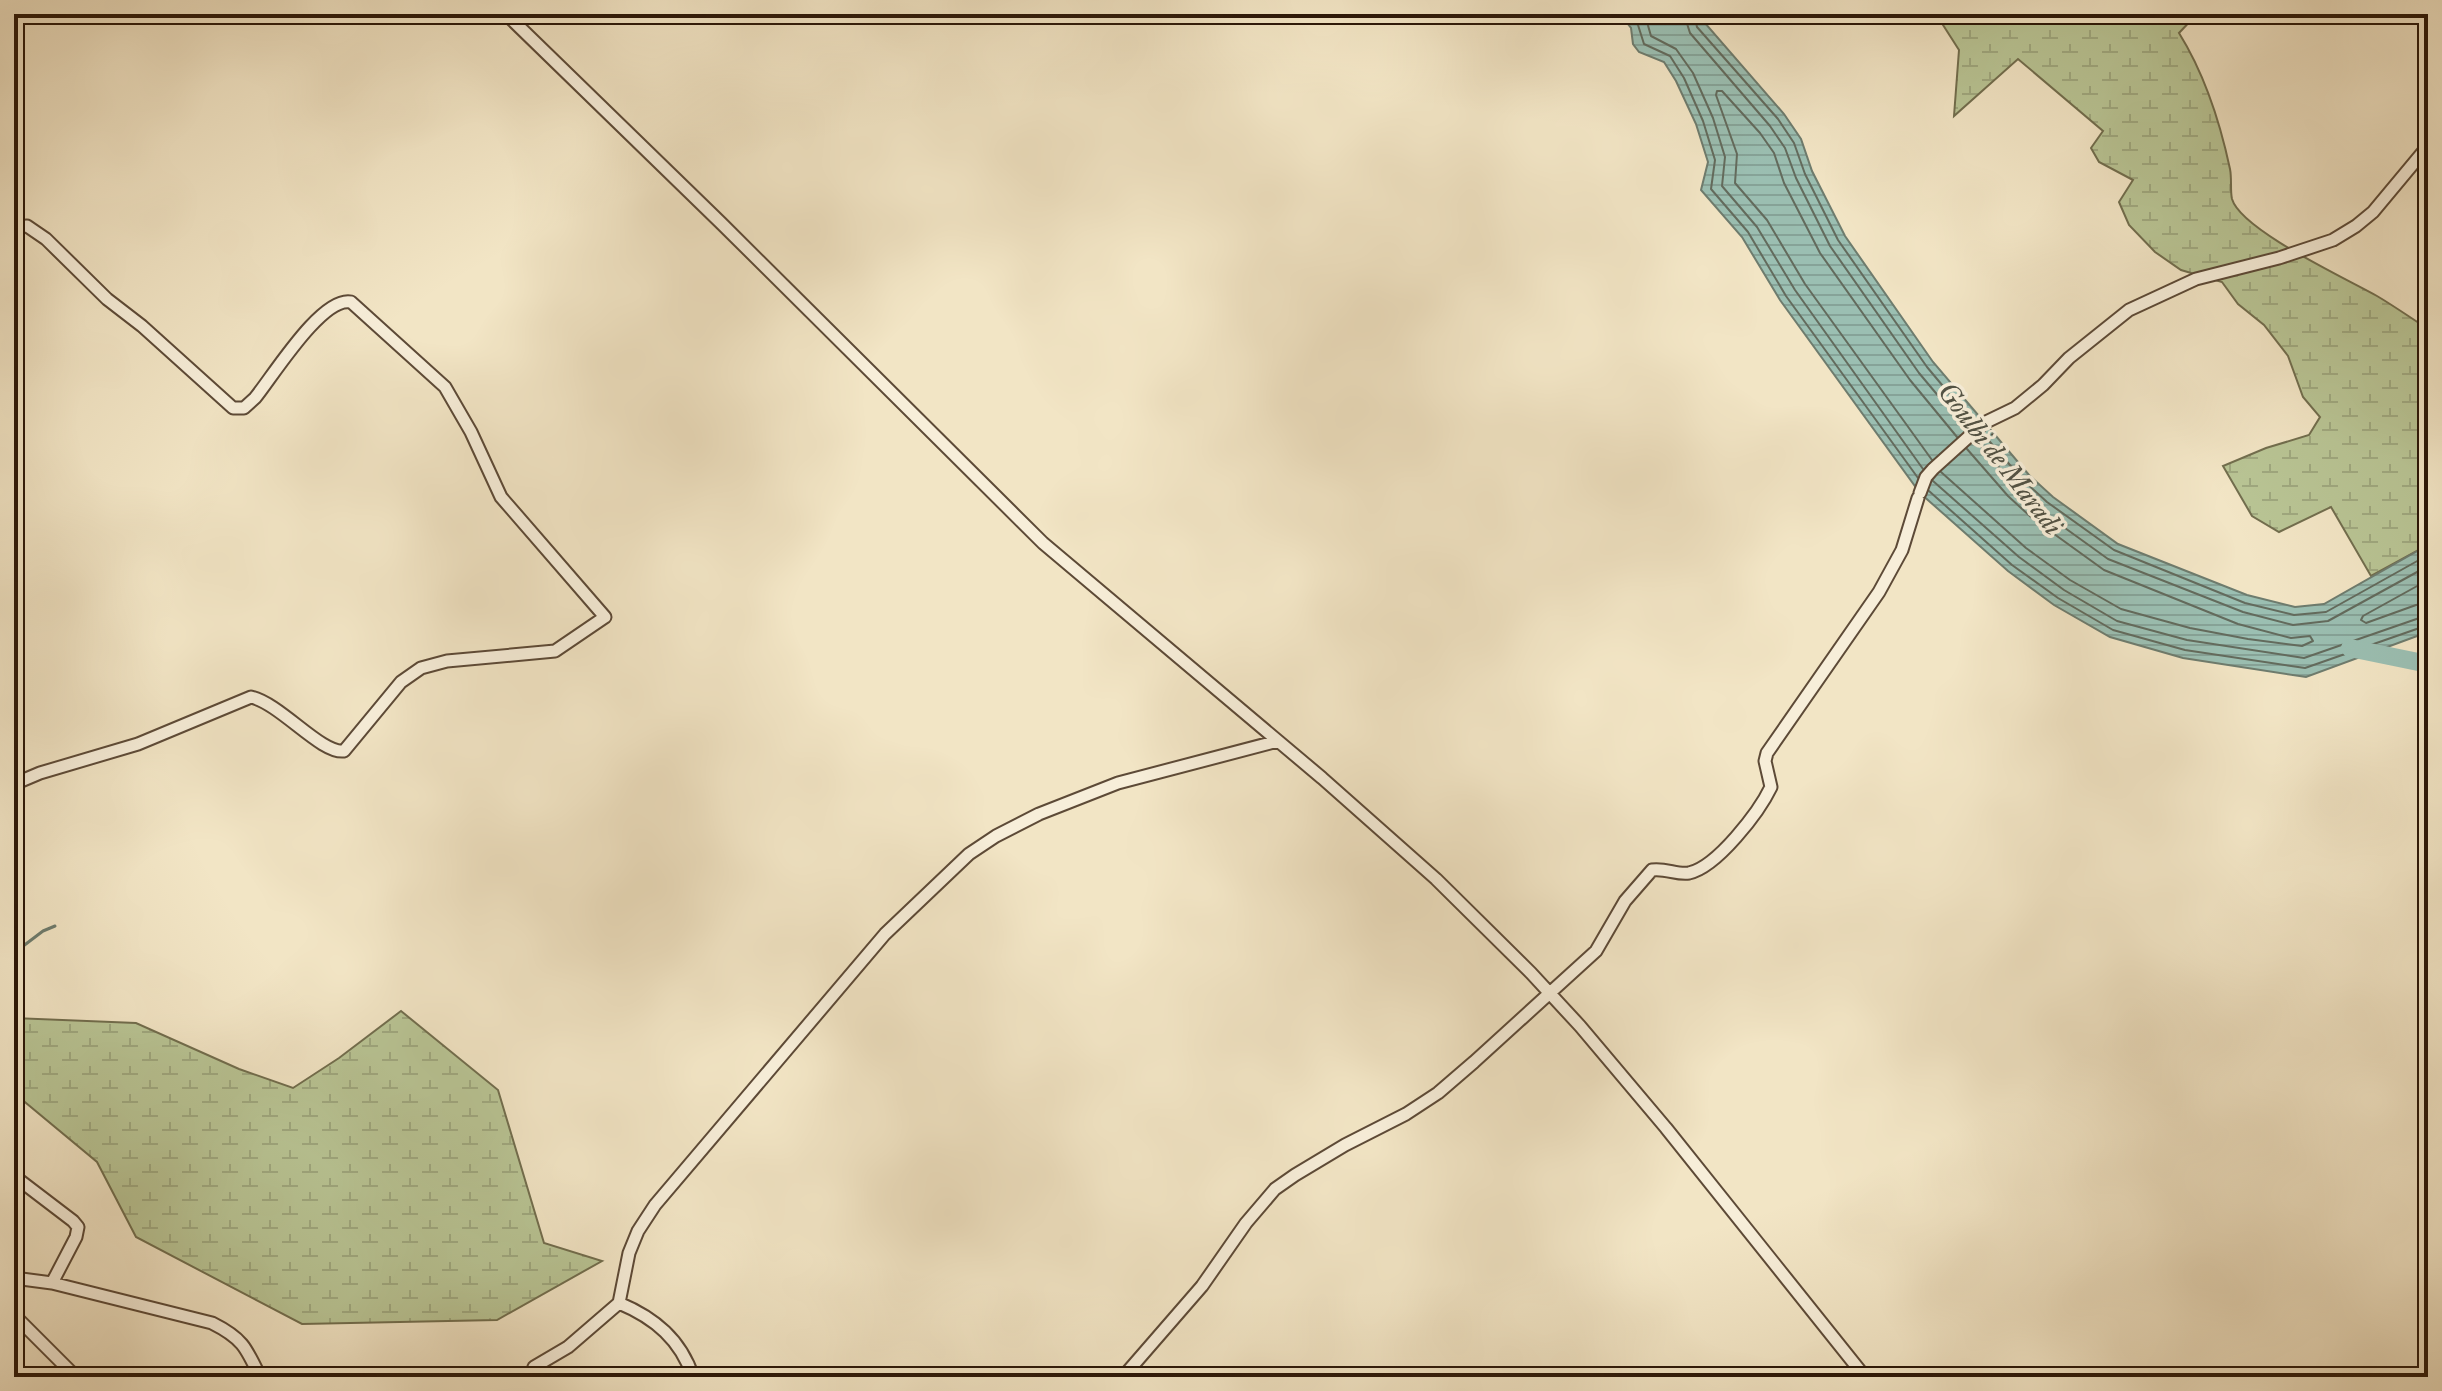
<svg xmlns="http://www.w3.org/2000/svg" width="2442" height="1391" font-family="'IM FELL Double Pica',serif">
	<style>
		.wetland { fill: url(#wetland-marsh); stroke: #726e4e; stroke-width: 2 }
		.water { fill: url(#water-rules); stroke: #6e7c6e; stroke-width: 2 }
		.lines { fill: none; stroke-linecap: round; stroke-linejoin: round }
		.shore { stroke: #636b5d; stroke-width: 2 }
		.stream { stroke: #6e7c6e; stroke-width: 3 }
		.river { stroke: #9bbfb2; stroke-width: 18 }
		.minor-casing { stroke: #5d4a37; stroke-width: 15 }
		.minor { stroke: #f7eed9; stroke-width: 11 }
		.labels { text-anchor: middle; stroke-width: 7; stroke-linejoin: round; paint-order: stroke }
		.water-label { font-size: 28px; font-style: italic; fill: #525244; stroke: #f7eed9 }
	</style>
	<defs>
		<pattern id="wetland-marsh" width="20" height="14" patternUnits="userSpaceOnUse" patternTransform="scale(2)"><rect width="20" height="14" fill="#b9c595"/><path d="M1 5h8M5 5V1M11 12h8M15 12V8" fill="none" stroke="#9fa87f"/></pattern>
		<pattern id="water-rules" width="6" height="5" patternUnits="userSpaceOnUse" patternTransform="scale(2)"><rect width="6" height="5" fill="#9bbfb2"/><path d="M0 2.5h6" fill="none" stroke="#86a398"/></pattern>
	</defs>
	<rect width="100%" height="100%" fill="#f2e5c5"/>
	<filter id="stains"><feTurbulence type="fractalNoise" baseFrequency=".0025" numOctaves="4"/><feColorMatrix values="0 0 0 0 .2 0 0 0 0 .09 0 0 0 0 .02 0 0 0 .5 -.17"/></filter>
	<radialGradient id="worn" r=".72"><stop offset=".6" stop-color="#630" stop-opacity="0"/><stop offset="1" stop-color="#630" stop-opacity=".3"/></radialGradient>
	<path class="wetland" d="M1936,14H2197L2179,33C2204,73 2220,122 2230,169C2232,179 2230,190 2232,199C2241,230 2347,279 2377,296C2394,306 2411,318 2428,329V545L2371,576L2331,507L2279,532L2252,516L2223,466L2266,448L2309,435L2320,417L2303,397L2288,356L2264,325L2238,304L2222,282L2181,270L2155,252L2129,225L2119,202L2133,180L2099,162L2091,148L2103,131L2018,59L1954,116L1959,50Z
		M401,1011L498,1090L544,1243L602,1261L497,1320L302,1324L136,1237L97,1162L14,1093V1018L136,1023L239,1069L293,1088L339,1058Z"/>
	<path class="water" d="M1620,14H1701L1704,22L1784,114L1801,139L1812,171L1845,236L1933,362L2029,475L2053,497L2118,544L2247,595L2295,607L2324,604L2428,545V632L2306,677L2183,658L2110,637L2054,605L2008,571L1920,493L1780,300L1742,237L1701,190L1708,162L1696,124L1676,81L1664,62L1639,52L1633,44L1631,28Z"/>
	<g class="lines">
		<path class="shore" d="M1629,14L1638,25L1644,44L1670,56L1684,78L1703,121L1715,160L1711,189L1748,232L1786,296L1918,478
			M1642,14L1647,22L1651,36L1676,49L1693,73L1713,118L1725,157L1722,186L1757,227L1795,290L1923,469
			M1684,14L1690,33L1770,126L1785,148L1796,178L1830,246L1919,373L1966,429
			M1694,14L1697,27L1778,119L1794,143L1805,174L1838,240L1927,367L1973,422
			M1983,434L2023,480L2047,502L2114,550L2245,603L2294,615L2326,612L2428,555
			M1976,441L2016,487L2040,510L2108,559L2243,612L2293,625L2328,621L2428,566
			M1932,460L1805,284L1767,220L1735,183L1737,154L1716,95L1717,91H1722L1760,133L1774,153L1784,183L1820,253L1910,380L1957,437
			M1941,472L2026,548L2070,580L2121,609L2190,628L2248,639L2302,646L2313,641L2310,636L2291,638L2238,624L2104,570L2032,518L2008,496L1967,449
			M1933,481L2019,557L2064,590L2117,621L2187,640L2304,658L2428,615
			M1929,491L2012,565L2058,598L2113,630L2185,650L2305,668L2428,625
			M2428,580L2363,616L2361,620L2366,623L2416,605L2428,603"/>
		<path class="stream" d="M14,953L43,931L55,926"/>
		<path class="river" d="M2350,648L2428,664"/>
		<defs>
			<path id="minor" d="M506,14L721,223L1043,543L1322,778L1436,879L1531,973L1580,1026L1666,1128L1865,1377
				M14,227L27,226L46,239L107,299L142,326L233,408H244L255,398C273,376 322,296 351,302L445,387L471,432L501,497L605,617L555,651L447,661L421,668L401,682L344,751C321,754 281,704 251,697L138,744L40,773L14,784
				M1920,493L1926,477L1933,469L1984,423L2015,408L2043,385L2069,358L2129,310L2196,279L2279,258L2333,240L2356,226L2373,212L2428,146
				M14,1176L73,1221L78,1227L76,1237L52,1283
				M14,1278L52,1283L212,1323C242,1338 246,1347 260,1377
				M619,1303C655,1318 681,1340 693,1377
				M14,1315L76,1377
				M534,1367L568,1347L619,1303L629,1253L638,1231L655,1205L885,934L969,854L996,836L1039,814L1118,783L1278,741
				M1123,1377L1202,1286L1246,1223L1275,1189L1295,1175L1345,1145L1406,1114L1438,1093L1474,1062L1596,951L1625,901L1652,870C1666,868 1677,875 1689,873C1717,867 1759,812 1771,787L1765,761L1767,753L1879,592L1902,550L1918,498"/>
		</defs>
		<use href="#minor" class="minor-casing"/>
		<use href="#minor" class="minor"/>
	</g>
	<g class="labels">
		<g class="water-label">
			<text transform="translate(2001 458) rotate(52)" y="10">Goulbi de Maradi</text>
		</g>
	</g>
	<rect width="2442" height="1391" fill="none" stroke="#f2e5c5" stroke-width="48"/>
	<rect x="16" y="16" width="2410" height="1359" fill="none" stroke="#2b1708" stroke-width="4"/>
	<rect x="24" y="24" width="2394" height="1343" fill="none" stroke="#2b1708" stroke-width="2"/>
	<rect width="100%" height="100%" filter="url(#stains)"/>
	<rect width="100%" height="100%" fill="url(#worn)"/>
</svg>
